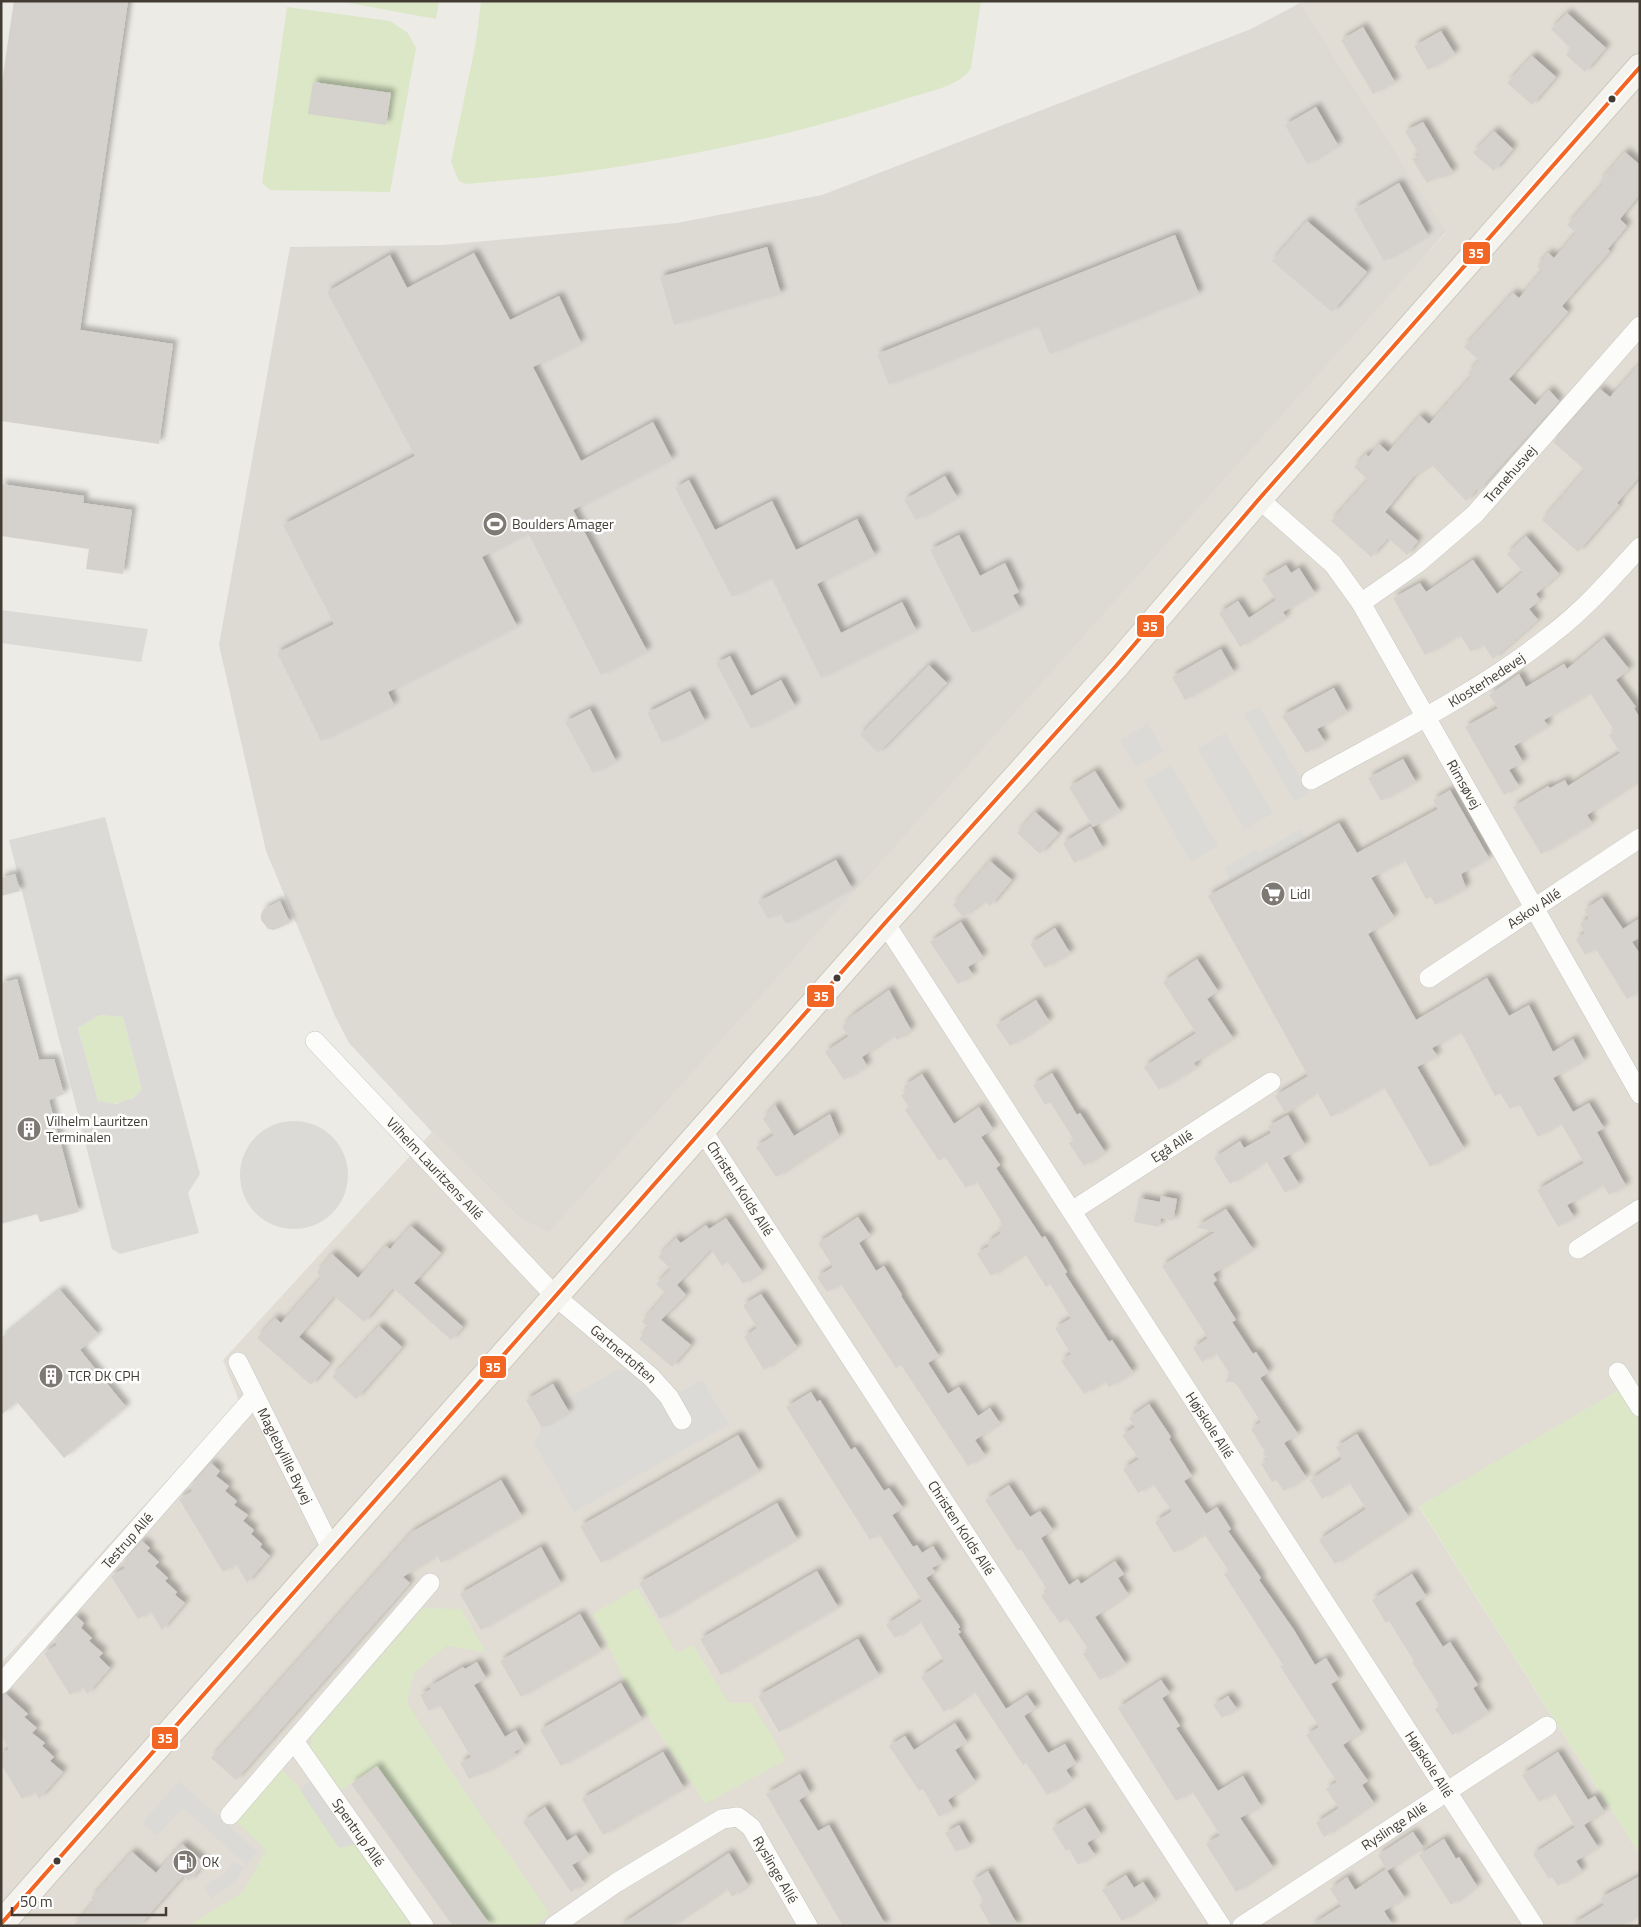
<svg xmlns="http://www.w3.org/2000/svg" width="1641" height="1927" font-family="'Titillium Web',sans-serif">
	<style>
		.residential { fill: #e1ddd4 }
		.industrial { fill: #dddad4 }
		.green { fill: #dbe7c7 }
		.parking { fill: #dcdad6; fill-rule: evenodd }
		.building { fill: #d5d2cd; filter: url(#shadow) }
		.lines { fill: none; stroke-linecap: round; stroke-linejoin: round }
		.street-casing { stroke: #c9c7c2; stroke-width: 20 }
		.secondary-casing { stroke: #ccc8be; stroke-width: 28 }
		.street { stroke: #fcfcfb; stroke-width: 19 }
		.secondary { stroke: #f5f3ed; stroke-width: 26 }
		.bus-1-casing { stroke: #fff; stroke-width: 8 }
		.bus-1 { stroke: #f26522; stroke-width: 4 }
		.bus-dot { fill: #423c34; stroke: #fff; stroke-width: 2 }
		.labels { text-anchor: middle; stroke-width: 5; stroke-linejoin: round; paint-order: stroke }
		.street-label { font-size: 14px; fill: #423c34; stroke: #fff }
		.poi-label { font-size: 14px; fill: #423c34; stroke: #fff; text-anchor: start }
		.line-badge { stroke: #fff; stroke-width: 2 }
		.badge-label { font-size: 14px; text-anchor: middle; font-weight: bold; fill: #fff }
	</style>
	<defs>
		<filter id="shadow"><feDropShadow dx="4.5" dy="-4.5" stdDeviation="2.5" flood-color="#0004"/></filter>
	</defs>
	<rect width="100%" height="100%" fill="#edebe6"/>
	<path class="residential" d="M1304,1H1640V1378L1419,1507L1640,1855V1926H1V1663L239,1401L223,1360L432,1132L520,1218L1446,233L1300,3Z"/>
	<path class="industrial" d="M1300,3L1446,232L549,1232L520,1218L432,1132L349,1043L335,1016L266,851L219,645L290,247L443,245L677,223L822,195L1251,29Z"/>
	<path class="green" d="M338,1H439L436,19Z
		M481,1H981L971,68C960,87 925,92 905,99C800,134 692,156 583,172C545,178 505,180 466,184L459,181L451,162L476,42Z
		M287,7L390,21L408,33L416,48L390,192L270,190L262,183Z
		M100,1015L123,1017L142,1090C128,1103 116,1107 98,1101L78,1028Z
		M1640,1378V1855L1419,1506Z
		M637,1588L677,1653L693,1645L729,1703H752L786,1760L705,1804L625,1681L593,1614Z
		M423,1608L461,1609L486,1652L446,1646L414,1673L407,1702L448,1767L546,1908L548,1916L534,1926H491L377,1766L340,1791L310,1746L312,1736Z
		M281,1769L356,1844L411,1926H188L243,1892L266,1850L237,1822Z"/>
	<path class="parking" d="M1,610L148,629L141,662L1,643Z
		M1259,706L1309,793L1294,801L1244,714Z
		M1148,724L1164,751L1136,767L1120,740Z
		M1225,733L1273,813L1245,830L1198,749Z
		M1171,765L1218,846L1191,862L1144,781Z
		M105,817L200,1174L188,1193L199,1233L120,1254L112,1249L9,840ZM100,1015L123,1017L142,1090L133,1098L116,1104L98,1101L78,1028Z
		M1300,829L1305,838L1231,881L1224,868L1256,849L1259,853Z
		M240 1175a54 54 0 1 1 108 0a54 54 0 1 1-108 0Z
		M619,1369L681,1392L702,1380L729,1424L574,1512L534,1443L542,1428L569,1412L563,1401Z
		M311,1780L356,1844L339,1848L300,1790Z
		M179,1781L258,1852L246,1864L183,1808L157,1836L142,1823Z
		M233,1861L244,1868L234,1883L211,1899L204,1886L225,1874Z"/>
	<path class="building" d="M14,1H128L80,330L173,344L159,444L1,421V89Z
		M1567,13L1606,48L1585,72L1566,55L1571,49L1551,29Z
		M1363,27L1395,82L1373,94L1341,40Z
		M1441,31L1455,54L1428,70L1414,46Z
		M1532,56L1556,77L1532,105L1507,83Z
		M313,82L391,93L386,125L308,114Z
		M1316,107L1338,145L1307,164L1285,125Z
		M1423,122L1453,172L1443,178L1436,177L1427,183L1412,159L1419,155L1405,131Z
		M1494,131L1513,149L1494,171L1473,153Z
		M1625,152L1640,165V194L1620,219L1627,226L1608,249L1610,251L1562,306L1568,312L1509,379L1535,405L1549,390L1559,401L1478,491L1477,489L1466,501L1431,464L1413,477L1385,512L1418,541L1407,555L1388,538L1371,557L1331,521L1368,480L1354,467L1366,454L1368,457L1379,444L1388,452L1420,416L1429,424L1471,377L1468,373L1479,360L1464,347L1513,293L1519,298L1542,271L1537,266L1548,253L1554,258L1576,233L1567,225L1603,184L1600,181Z
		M1399,183L1428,235L1384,261L1354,209Z
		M1307,221L1367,272L1332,312L1272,261Z
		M1175,235L1199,294L1050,354L1038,326L889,385L877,354Z
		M767,247L781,294L674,325L660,277Z
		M474,253L510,320L559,296L581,343L533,367L581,461L653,422L672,459L573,510L647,651L601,675L528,533L482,557L517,626L388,692L394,705L321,741L277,653L334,624L283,525L415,456L327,292L390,255L407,288Z
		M1640,364V476L1617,503L1619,505L1578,552L1542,520L1585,470L1553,442L1600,389L1610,397Z
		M945,476L957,497L916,520L904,500Z
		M689,480L715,530L772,501L796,550L857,519L875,555L817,584L841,633L902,602L916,630L821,678L771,577L732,597L675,488Z
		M1,484L84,496L83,503L132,510L123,574L86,569L89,549L1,536Z
		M959,535L980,576L1005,563L1019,592L1013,595L1020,608L972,633L930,550Z
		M1526,536L1559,574L1536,594L1540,600L1529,609L1538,620L1493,659L1483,644L1471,652L1460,635L1425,655L1393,598L1420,583L1426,592L1473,560L1497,594L1523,572L1507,554Z
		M1286,565L1291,573L1299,568L1315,593L1283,612L1286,617L1240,647L1219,613L1238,601L1249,618L1276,600L1262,579Z
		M1604,638L1629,669L1616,680L1636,707L1634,708L1640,718V780L1587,815L1592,823L1541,854L1513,807L1548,786L1550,788L1565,780L1568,786L1620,753L1609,735L1615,732L1590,693L1544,720L1548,726L1514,746L1523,762L1509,770L1519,786L1504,795L1465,727L1498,708L1489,695L1519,674L1526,687L1564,664L1567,669Z
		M1221,649L1234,672L1185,700L1172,677Z
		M730,656L751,696L781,680L795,706L751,729L716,663Z
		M929,665L947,683L878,753L860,735Z
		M1334,688L1347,712L1317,729L1325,742L1306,753L1282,716Z
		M690,691L705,721L662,743L647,713Z
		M590,709L616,761L593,773L565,722Z
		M1403,759L1416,782L1381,801L1368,778Z
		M1095,771L1120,811L1093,827L1069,787Z
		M1450,790L1489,858L1461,874L1466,888L1435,905L1431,897L1426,899L1405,860L1371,878L1394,917L1368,934L1416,1020L1487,978L1509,1016L1529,1005L1553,1052L1573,1039L1584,1060L1553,1078L1573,1112L1589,1103L1604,1128L1597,1132L1626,1186L1609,1195L1603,1185L1567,1205L1574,1217L1558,1227L1537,1190L1584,1163L1561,1123L1538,1137L1519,1104L1510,1109L1500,1093L1495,1096L1461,1032L1432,1048L1437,1056L1417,1067L1464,1148L1430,1167L1384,1087L1331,1117L1317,1092L1285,1113L1275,1096L1308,1076L1208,896L1339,823L1357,853L1438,809L1433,800Z
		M1035,812L1059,833L1040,854L1017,833Z
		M1091,826L1103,848L1074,863L1063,843Z
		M836,860L852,888L786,924L780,913L768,919L758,902Z
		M990,861L1012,880L990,906L984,901L963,917L953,905Z
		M15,874L20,891L1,896V878Z
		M1602,898L1623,929L1640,918V937L1632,942L1640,954V991L1627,999L1596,949L1585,955L1576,939L1585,933L1580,924L1589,918L1584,910Z
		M280,901L290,923L274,930L268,929L261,920V914L264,909Z
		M961,922L983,957L968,967L973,975L958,984L930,942Z
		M1055,928L1070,953L1045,968L1030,944Z
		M1197,959L1218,991L1207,999L1233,1038L1194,1063L1196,1067L1159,1090L1144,1067L1196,1033L1163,982Z
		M17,979L39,1060L54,1059L64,1094L49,1100L79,1212L40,1222L37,1214L1,1224V983Z
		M889,990L911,1030L897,1040L894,1035L862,1057L867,1066L844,1080L825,1052L849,1036L842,1027L852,1016Z
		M1036,1000L1049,1021L1010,1046L996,1025Z
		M1052,1073L1077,1115L1080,1113L1105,1152L1084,1166L1069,1143L1074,1140L1050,1102L1045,1105L1033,1085Z
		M922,1074L954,1124L979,1107L993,1129L981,1137L1000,1165L996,1168L1042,1238L1045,1236L1067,1272L1065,1274L1109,1342L1112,1340L1133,1372L1109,1387L1105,1381L1084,1394L1061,1361L1071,1354L1055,1328L1071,1318L1050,1284L1046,1287L1025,1254L991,1276L977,1254L989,1246L987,1243L1001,1233L998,1228L1003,1224L976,1181L966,1188L945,1157L939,1161L905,1110L909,1107L901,1095L907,1092L904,1086Z
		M775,1105L794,1136L830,1114L839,1136L776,1177L756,1147L774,1135L763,1119Z
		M1288,1115L1305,1145L1283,1158L1299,1184L1285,1193L1266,1161L1230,1184L1214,1158L1240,1141L1244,1148L1271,1133L1268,1126Z
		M1161,1196L1177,1199L1173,1221L1161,1218L1159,1227L1134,1222L1139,1198L1160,1202Z
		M1226,1209L1253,1249L1213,1274L1217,1280L1213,1283L1236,1320L1232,1322L1253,1354L1256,1352L1269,1372L1260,1378L1298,1434L1284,1443L1306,1477L1284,1491L1276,1480L1272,1482L1261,1464L1268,1460L1263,1453L1265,1452L1251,1429L1261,1422L1237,1385L1233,1382H1226L1229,1373L1216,1353L1202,1362L1193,1348L1208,1338L1162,1266L1215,1232L1196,1227Z
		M858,1217L870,1235L859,1243L876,1271L884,1266L902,1295L901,1296L939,1356L928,1363L948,1394L959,1387L978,1416L990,1408L1000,1423L975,1440L985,1455L968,1466L901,1365L896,1368L841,1284L827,1292L817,1277L833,1267L818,1243Z
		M726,1218L762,1271L743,1284L728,1262L722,1266L711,1249L677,1285L686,1295L661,1320L691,1345L672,1367L639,1339L649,1327L642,1322L666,1294L656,1284L671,1269L658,1257L676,1238L681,1243L706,1225L709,1229Z
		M411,1226L441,1253L414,1283L463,1327L451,1340L393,1288L364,1322L334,1296L299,1337L330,1363L311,1385L257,1338L275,1318L281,1323L321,1278L317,1272L332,1254L358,1278L386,1246L390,1249Z
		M60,1290L98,1334L80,1350L126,1407L64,1458L17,1402L1,1415V1338Z
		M761,1294L797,1347L764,1370L744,1337L757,1328L743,1305Z
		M379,1326L402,1347L356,1399L332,1377Z
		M553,1384L569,1412L542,1428L526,1400Z
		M811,1392L817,1402L820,1400L851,1450L855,1447L884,1491L889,1488L903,1508L892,1515L913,1547L917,1545L922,1553L933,1546L943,1562L932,1568L935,1572L926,1578L960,1627L958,1629L961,1632L958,1634L1006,1709L1027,1695L1036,1708L1024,1716L1048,1753L1065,1744L1076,1763L1066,1770L1072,1779L1047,1795L1026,1763L1023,1765L974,1691L944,1712L921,1677L944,1661L920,1621L895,1638L886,1625L922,1601L879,1534L870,1540L786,1407Z
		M1149,1404L1171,1437L1169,1439L1192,1476L1184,1481L1206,1514L1217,1507L1231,1529L1228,1531L1261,1578L1259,1580L1294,1630L1315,1665L1326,1658L1339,1679L1331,1684L1361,1732L1343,1745L1368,1781L1362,1785L1374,1803L1324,1837L1316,1823L1339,1808L1326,1789L1337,1782L1306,1735L1319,1727L1280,1666L1283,1665L1224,1574L1229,1571L1204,1534L1174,1553L1155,1522L1172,1511L1153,1484L1138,1493L1123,1469L1139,1459L1122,1435L1135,1427L1129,1418Z
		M1357,1434L1408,1516L1335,1564L1319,1540L1366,1509L1349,1482L1322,1499L1310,1480L1342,1459L1336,1447Z
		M738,1435L759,1471L601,1563L580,1526Z
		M211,1463L220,1471L216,1476L229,1486L225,1491L237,1501L234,1505L248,1515L243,1521L254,1530L251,1534L262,1544L260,1547L270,1556L247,1583L236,1564L223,1572L179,1499L192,1491L190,1487Z
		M501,1480L522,1516L441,1563L437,1555L403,1577L410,1583L236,1780L211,1758L412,1532Z
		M1009,1485L1030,1517L1040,1511L1053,1530L1041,1538L1069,1585L1078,1579L1081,1584L1115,1561L1124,1574L1118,1578L1128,1594L1095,1617L1126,1664L1100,1680L1083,1654L1089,1650L1067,1618L1060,1623L1041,1596L1048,1591L1021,1549L1018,1551L985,1500Z
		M777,1503L797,1539L660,1619L639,1583Z
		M142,1541L150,1548L147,1551L159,1562L155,1566L168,1578L165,1581L177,1592L175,1595L185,1603L162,1630L151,1612L138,1619L111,1576L125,1568L122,1564Z
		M541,1547L561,1583L481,1630L460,1594Z
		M817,1571L838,1607L721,1675L700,1639Z
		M1412,1574L1426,1596L1415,1603L1443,1647L1450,1642L1478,1685L1473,1688L1488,1712L1452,1735L1435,1709L1440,1706L1412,1662L1414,1661L1389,1621L1386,1623L1372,1600Z
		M580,1614L601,1650L521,1697L500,1661Z
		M76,1616L84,1623L81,1628L92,1638L89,1641L103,1653L99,1657L110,1668L87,1694L83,1687L70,1695L44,1653L57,1645L55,1640Z
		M858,1639L879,1675L779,1732L758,1696Z
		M477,1662L486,1678L474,1685L505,1737L516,1730L525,1746L514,1752L516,1755L481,1775L480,1773L469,1779L460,1763L471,1757L440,1705L429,1711L420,1695L431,1689L429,1687L463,1667L465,1669Z
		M1161,1680L1170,1693L1162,1698L1180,1726L1176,1728L1218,1791L1243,1776L1261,1806L1240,1818L1273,1867L1236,1892L1206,1844L1220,1835L1192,1791L1176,1801L1118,1708Z
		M621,1683L642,1719L561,1766L540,1730Z
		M6,1694L28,1714L24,1717L37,1728L32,1733L45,1743L42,1746L54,1757L50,1761L63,1772L39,1799L35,1791L22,1799L1,1764V1753L9,1749L1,1736V1695Z
		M1228,1696L1237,1709L1222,1718L1213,1705Z
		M955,1723L967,1742L955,1750L975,1781L948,1800L953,1809L939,1817L923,1789L919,1791L889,1746L905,1736L914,1750Z
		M663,1752L684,1788L603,1835L582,1799Z
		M1558,1752L1588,1800L1595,1796L1604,1811L1584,1825L1598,1847L1576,1861L1582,1871L1558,1886L1552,1877L1549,1879L1533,1854L1575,1827L1554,1792L1539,1802L1522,1775Z
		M377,1766L491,1926H453L351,1784Z
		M800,1774L810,1793L799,1800L818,1831L829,1825L886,1926H843L766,1794Z
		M545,1807L567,1841L576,1835L589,1855L572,1865L584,1883L571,1892L523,1822Z
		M1085,1808L1101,1834L1087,1843L1095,1855L1078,1865L1069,1849L1066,1851L1052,1828Z
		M959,1825L970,1845L956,1852L945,1833Z
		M1413,1832L1423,1847L1387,1871L1405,1898L1384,1911L1393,1926H1310L1341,1906L1330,1889L1347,1877L1355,1890L1386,1869L1378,1855Z
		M1444,1839L1456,1859L1459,1857L1477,1886L1451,1905L1419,1855Z
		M182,1844L205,1863L189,1881L183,1876L139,1926H73L95,1901L91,1898L132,1852L156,1873Z
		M729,1853L748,1885L732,1897L727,1888L671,1926H619Z
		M988,1871L1018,1926H991L979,1905L984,1902L972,1881Z
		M1126,1875L1134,1888L1143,1882L1155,1900L1122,1921L1102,1890Z
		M1640,1876V1914L1621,1926H1570L1604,1905L1600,1898Z"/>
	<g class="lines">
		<defs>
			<g id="street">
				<path id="s1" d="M1259,499L1333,564L1361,603L1640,1094"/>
				<path id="s2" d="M1361,603L1418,563L1475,514L1640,326"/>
				<path id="s3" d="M1311,780C1392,735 1478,693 1551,635C1584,610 1612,578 1640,547"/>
				<path id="s4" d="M885,923L1534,1926"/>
				<path id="s5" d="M1429,978L1640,838"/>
				<path id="s6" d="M315,1041L555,1296L651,1377L669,1397L682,1420"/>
				<path id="s7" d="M702,1130L1221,1926"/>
				<path id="s8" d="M1072,1211L1271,1082"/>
				<path d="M1578,1249L1640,1209"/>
				<path id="s9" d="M238,1362L332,1550"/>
				<path d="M1618,1372L1640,1407"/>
				<path id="s10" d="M1,1684L254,1397"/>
				<path id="s11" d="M294,1741L424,1926"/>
				<path d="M230,1815L430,1583"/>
				<path id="s12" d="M554,1926L616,1883L722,1819L738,1817L751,1827L808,1926"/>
				<path id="s13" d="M1242,1926L1547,1726"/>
			</g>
			<path id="secondary" d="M1,1924L885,923L1116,666L1259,499L1640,67"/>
		</defs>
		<use href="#street" class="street-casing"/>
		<use href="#secondary" class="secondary-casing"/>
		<use href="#street" class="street"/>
		<use href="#secondary" class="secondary"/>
		<defs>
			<path id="bus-1" d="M1,1924L885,923L1116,666L1259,499L1640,67"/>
		</defs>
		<use href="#bus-1" class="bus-1-casing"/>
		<use href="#bus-1" class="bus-1"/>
	</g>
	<defs>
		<symbol id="stadium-disc" viewBox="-11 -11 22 22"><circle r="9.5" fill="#7e7972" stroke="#fff"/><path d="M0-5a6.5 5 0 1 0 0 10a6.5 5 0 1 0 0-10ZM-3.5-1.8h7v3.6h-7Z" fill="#fff"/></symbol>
		<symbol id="supermarket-disc" viewBox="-11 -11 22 22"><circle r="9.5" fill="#7e7972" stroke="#fff"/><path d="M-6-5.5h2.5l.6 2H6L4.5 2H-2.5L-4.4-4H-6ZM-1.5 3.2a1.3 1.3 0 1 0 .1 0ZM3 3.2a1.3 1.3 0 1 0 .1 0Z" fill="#fff"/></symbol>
		<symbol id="building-disc" viewBox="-11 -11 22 22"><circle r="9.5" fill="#7e7972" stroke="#fff"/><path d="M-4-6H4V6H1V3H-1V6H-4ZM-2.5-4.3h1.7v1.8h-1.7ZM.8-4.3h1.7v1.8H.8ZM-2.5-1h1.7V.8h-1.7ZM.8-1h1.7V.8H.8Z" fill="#fff"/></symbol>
		<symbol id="fuel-disc" viewBox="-11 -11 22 22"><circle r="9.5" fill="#7e7972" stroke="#fff"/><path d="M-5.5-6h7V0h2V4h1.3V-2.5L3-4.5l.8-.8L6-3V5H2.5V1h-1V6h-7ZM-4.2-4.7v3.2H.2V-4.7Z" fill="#fff"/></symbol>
	</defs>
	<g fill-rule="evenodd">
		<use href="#stadium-disc" x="481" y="510" width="28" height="28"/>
		<use href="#supermarket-disc" x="1259" y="880" width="28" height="28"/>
		<use href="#building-disc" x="15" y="1115" width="28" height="28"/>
		<use href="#building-disc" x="37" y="1362" width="28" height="28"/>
		<use href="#fuel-disc" x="171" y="1848" width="28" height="28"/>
	</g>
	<g class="bus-dot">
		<circle cx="1612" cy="99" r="4.5"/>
		<circle cx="837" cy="978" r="4.5"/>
		<circle cx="57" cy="1861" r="4.5"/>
	</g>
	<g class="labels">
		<g class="street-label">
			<text dy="5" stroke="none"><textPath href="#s2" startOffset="198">Tranehusvej</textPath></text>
			<text dy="5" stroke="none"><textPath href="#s3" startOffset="202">Klosterhedevej</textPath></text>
			<text dy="5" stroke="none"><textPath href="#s1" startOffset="355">Rimsøvej</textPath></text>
			<text dy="5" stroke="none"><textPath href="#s5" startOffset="126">Askov Allé</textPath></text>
			<text dy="5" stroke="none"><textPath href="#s8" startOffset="119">Egå Allé</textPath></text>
			<text dy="5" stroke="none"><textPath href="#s6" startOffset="175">Vilhelm Lauritzens Allé</textPath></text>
			<text dy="5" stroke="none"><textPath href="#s7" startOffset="70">Christen Kolds Allé</textPath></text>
			<text dy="5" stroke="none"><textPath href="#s6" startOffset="440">Gartnertoften</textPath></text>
			<text dy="5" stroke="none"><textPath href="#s4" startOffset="598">Højskole Allé</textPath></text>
			<text dy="5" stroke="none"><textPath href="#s9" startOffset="105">Maglebylille Byvej</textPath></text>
			<text dy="5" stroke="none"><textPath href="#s7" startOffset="475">Christen Kolds Allé</textPath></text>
			<text dy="5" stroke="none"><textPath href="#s10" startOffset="191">Testrup Allé</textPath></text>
			<text dy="5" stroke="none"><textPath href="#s4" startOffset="1002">Højskole Allé</textPath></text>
			<text dy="5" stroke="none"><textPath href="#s13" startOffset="182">Ryslinge Allé</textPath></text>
			<text dy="5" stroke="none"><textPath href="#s11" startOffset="112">Spentrup Allé</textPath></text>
			<text dy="5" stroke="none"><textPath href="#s12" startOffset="281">Ryslinge Allé</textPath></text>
		</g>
		<g class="poi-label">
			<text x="512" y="529">Boulders Amager</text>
			<text x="1290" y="899">Lidl</text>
			<text x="46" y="1126">Vilhelm Lauritzen<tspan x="46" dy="16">Terminalen</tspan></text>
			<text x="68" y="1381">TCR DK CPH</text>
			<text x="202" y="1867">OK</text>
		</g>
	</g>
	<g class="line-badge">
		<rect x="1462" y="241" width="29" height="24" rx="5" fill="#f26522"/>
		<rect x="1136" y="614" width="29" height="24" rx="5" fill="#f26522"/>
		<rect x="806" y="984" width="29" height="24" rx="5" fill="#f26522"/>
		<rect x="479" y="1355" width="28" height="24" rx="5" fill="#f26522"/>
		<rect x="151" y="1726" width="28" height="24" rx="5" fill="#f26522"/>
	</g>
	<g class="badge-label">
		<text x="1476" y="258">35</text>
		<text x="1150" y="631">35</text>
		<text x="821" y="1001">35</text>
		<text x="493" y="1372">35</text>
		<text x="165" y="1743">35</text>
	</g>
	<rect width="1641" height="1927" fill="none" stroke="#423c34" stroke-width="5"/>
	<path d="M12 1907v8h154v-8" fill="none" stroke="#423c34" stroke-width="2.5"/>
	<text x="20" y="1907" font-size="15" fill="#423c34" stroke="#ffffff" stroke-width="4" paint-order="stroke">50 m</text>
</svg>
